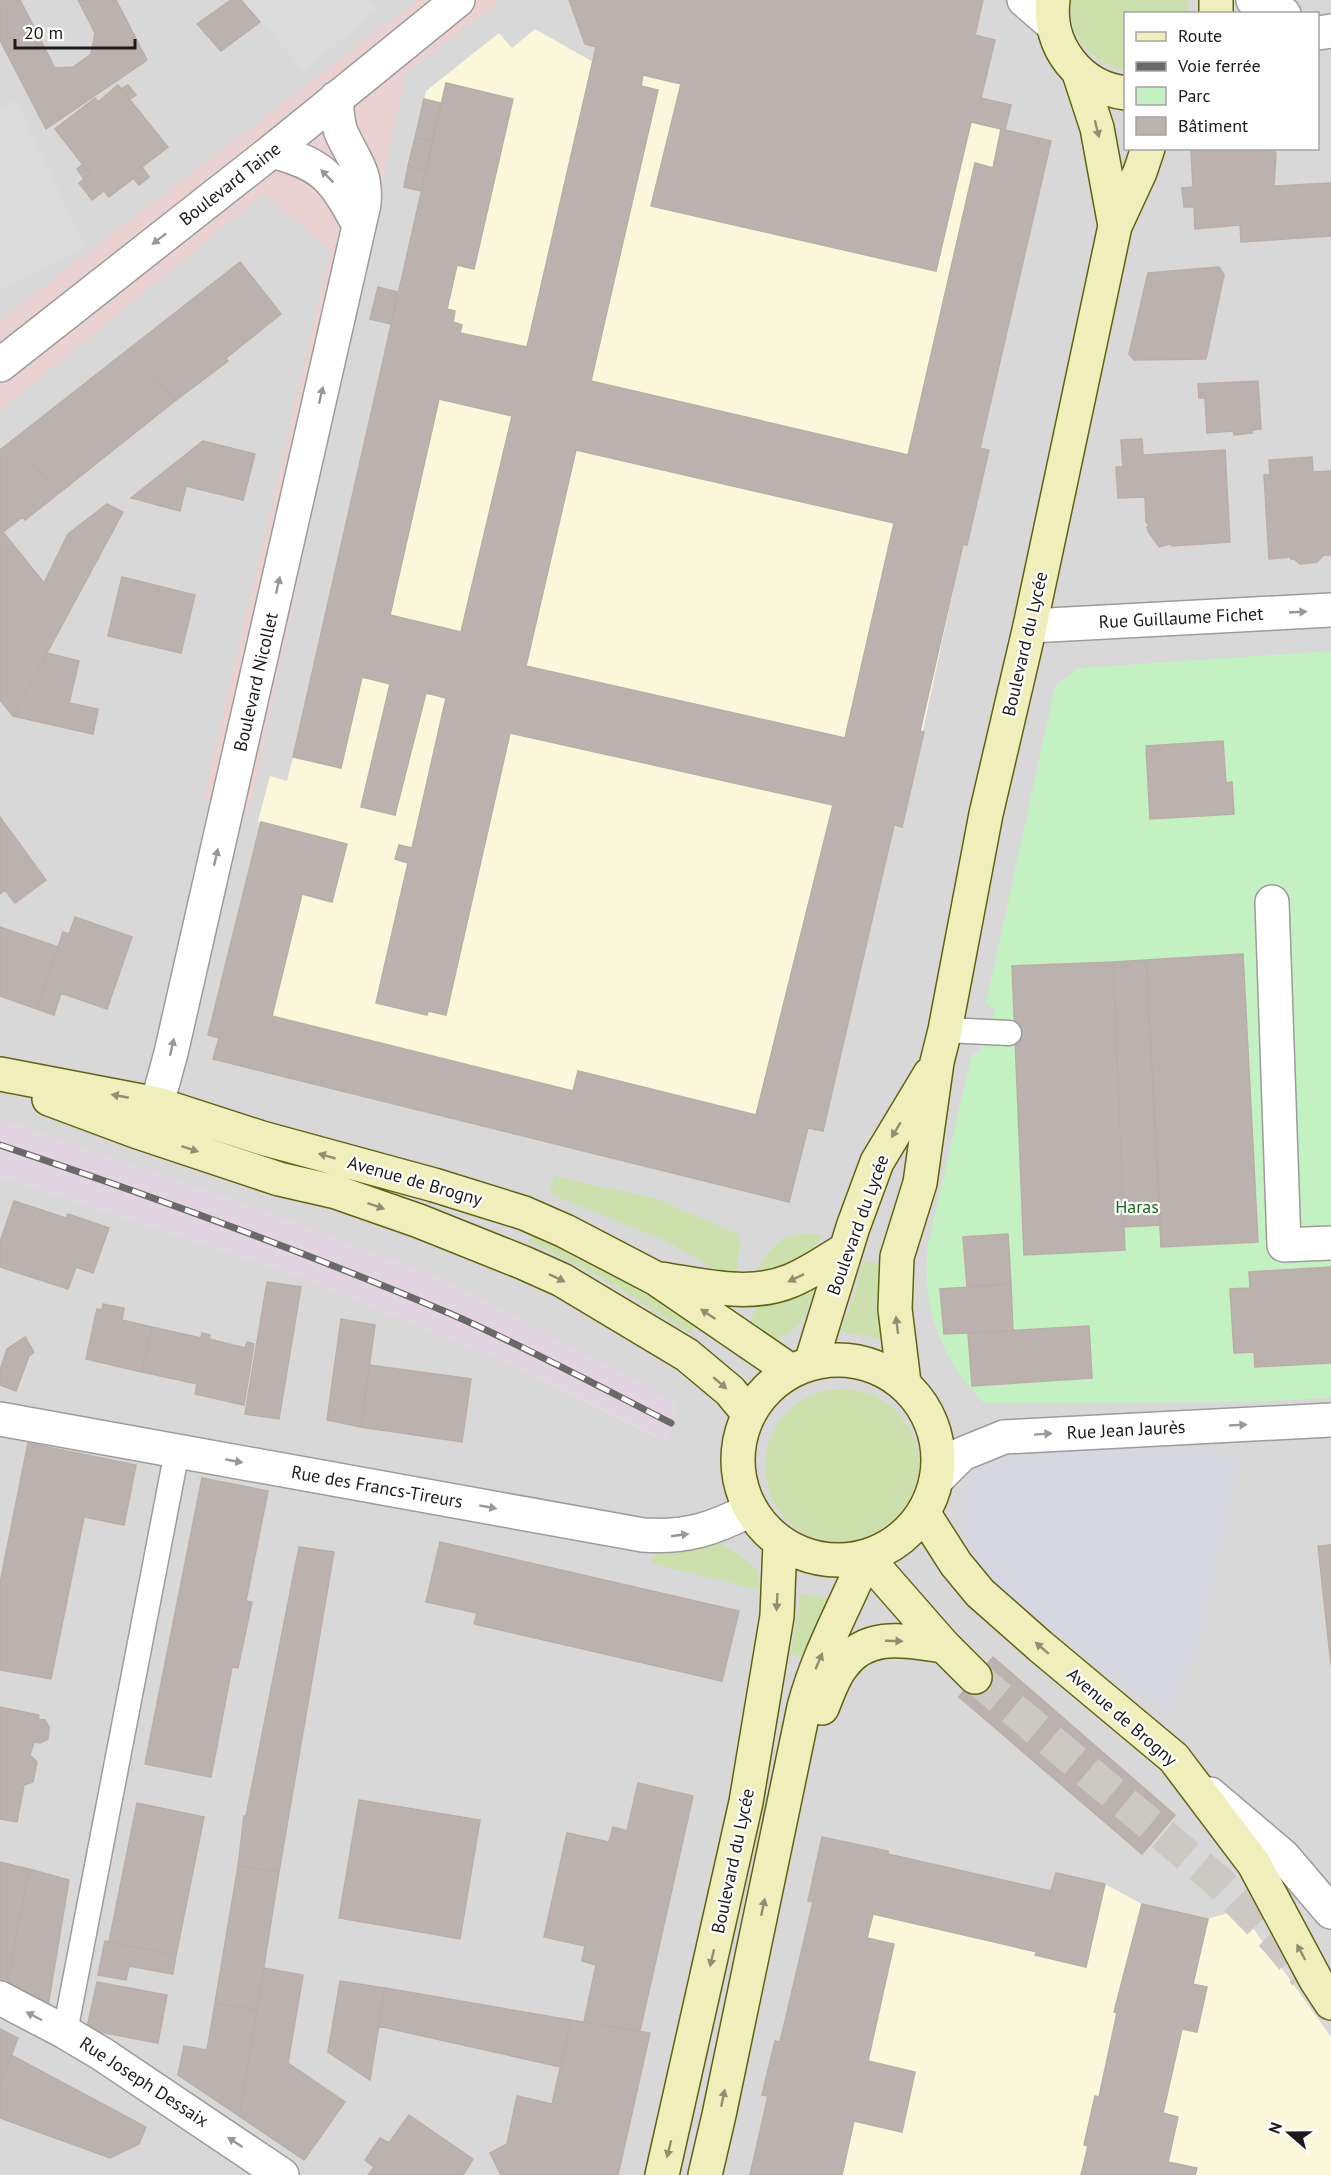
<svg xmlns="http://www.w3.org/2000/svg" width="1331" height="2175" font-family="'PT Sans',sans-serif">
	<style>
		.residential { fill: #d9d8d8; fill-rule: evenodd }
		.commercial { fill: #ead2d3 }
		.industrial { fill: #e3d4e2 }
		.education { fill: #faf7db }
		.grass { fill: #cbe0ad }
		.park { fill: #c3f1c2 }
		.parking { fill: #dbdbdb }
		.plaza { fill: #d6d7e0 }
		.building { fill: #bbb2af; stroke: #bbada6; stroke-width: 1.5; fill-rule: evenodd }
		.lines { fill: none; stroke-linecap: round; stroke-linejoin: round }
		.secondary-tunnel { stroke: #ccc8c3; stroke-width: 33; stroke-dasharray: 33 16; stroke-linecap: butt }
		.service-casing { stroke: #9c9c9c; stroke-width: 27 }
		.pedestrian-casing { stroke: #9c9c9c; stroke-width: 36 }
		.minor-casing { stroke: #9c9c9c; stroke-width: 36 }
		.secondary-casing { stroke: #616211; stroke-width: 36 }
		.service { stroke: #fff; stroke-width: 24 }
		.pedestrian { stroke: #fff; stroke-width: 33 }
		.minor { stroke: #fff; stroke-width: 33 }
		.secondary { stroke: #f0eeba; stroke-width: 33 }
		.rail-casing { stroke: #696969; stroke-width: 7 }
		.rail { stroke: #fff; stroke-width: 4.5; stroke-dasharray: 14; stroke-linecap: butt }
		.oneway { fill: #908f72 }
		.oneway2 { fill: #989898 }
		.labels { text-anchor: middle; stroke-width: 4.5; stroke-linejoin: round; paint-order: stroke }
		.street-label { font-size: 18px; fill: #1b1b1b; stroke: #fff }
		.park-label { font-size: 18px; fill: #196a18; stroke: #fff }
	</style>
	<rect width="100%" height="100%" fill="#ebe7e1"/>
	<path class="residential" d="M0,0H1331V2175H0V1176L293,1274L492,1356L668,1443L245,1204L0,1120ZM1126,14H1318V148H1126Z"/>
	<path class="commercial" d="M417,0H501L406,73L249,812L203,802L330,251L264,193L0,411V320Z"/>
	<path class="industrial" d="M0,1120L245,1204L446,1280L676,1403L669,1443L492,1356L293,1274L0,1176Z"/>
	<path class="education" d="M569,0H983L975,35L995,40L981,98L1011,105L1005,130L1051,141L980,447L989,450L967,545H963L902,827L894,826L823,1131L808,1129L789,1202L213,1059L219,1038L208,1035L261,823L258,821L270,776L287,781L293,757L441,103L424,99L426,91L499,33L512,48L535,29L593,62L596,47L585,44Z
		M822,1837L888,1851V1854L1051,1891L1056,1873L1105,1884L1142,1904L1207,1919L1240,1910L1331,2037V2175H750L768,2096L769,2069L775,2041L780,2042L813,1903L808,1901Z"/>
	<path class="grass" d="M1072,0H1188L1189,13L1126,14V70H1123C1091,61 1065,37 1072,0Z
		M554,1176L657,1199L740,1235L737,1274L716,1270L668,1242L549,1193Z
		M808,1233L824,1236C800,1262 793,1270 756,1272C768,1249 780,1235 808,1233Z
		M533,1234L609,1266L698,1323L690,1333C638,1299 586,1267 529,1242Z
		M863,1261L881,1264L876,1305L885,1340L840,1331L852,1303Z
		M813,1286L815,1291C805,1313 802,1332 775,1339L748,1328L757,1306L785,1302Z
		M765 1466a77 77 0 1 1 154 0a77 77 0 1 1-154 0Z
		M709,1543H720L744,1558L757,1570L760,1590L651,1563V1559L661,1551Z
		M804,1594L831,1598L806,1657L791,1654L800,1595Z"/>
	<path class="park" d="M1331,651V1398L1255,1402L984,1403C940,1358 921,1307 928,1244L972,1054L980,1052L995,1009L986,1003L1055,687L1077,668Z"/>
	<path class="parking" d="M241,0H369L379,9L304,70Z
		M16,101L86,248L0,289V108Z"/>
	<path class="plaza" d="M1022,1444L1181,1449L1239,1457L1203,1626L1171,1713L1097,1665L980,1572L961,1523L971,1468Z"/>
	<path class="building" d="M0,0H20L55,68L73,67L91,54L95,33L78,0H116L147,60L46,129L0,40Z
		M231,0H241L260,22L221,51L197,24Z
		M569,0H983L975,35L995,40L981,98L1011,105L1005,130L1051,141L980,448L989,450L967,545L963,544L920,731L924,732L902,827L894,825L823,1131L808,1128L789,1202L213,1059L219,1038L208,1035L261,822L347,844L332,902L302,894L272,1016L573,1091L578,1071L756,1115L833,805L510,733L446,1015L428,1011L427,1015L376,1003L408,863L395,859L399,845L412,848L446,698L426,693L395,815L361,807L390,684L362,677L341,768L293,757L446,83L513,99L474,269L457,265L447,309L455,311L453,322L462,325L460,333L527,347L596,47L585,44ZM643,75L681,84L651,206L936,271L971,122L1001,129L993,168L975,163L908,455L591,381L658,90L641,86ZM439,399L512,416L461,632L390,615ZM576,450L894,523L845,738L526,666Z
		M118,85L168,147L133,174L135,177L109,197L104,191L92,200L79,183L90,174L55,129L95,98L98,102Z
		M128,85L136,95L130,99L121,89Z
		M424,99L441,103L432,141L415,138Z
		M415,138L432,141L426,170L408,166Z
		M1230,148H1273L1276,154L1274,186L1331,183V236L1241,242L1240,225L1195,229L1194,207H1184L1182,188L1193,187L1191,151Z
		M83,164L90,174L84,179L77,169Z
		M408,166L426,170L421,191L404,187Z
		M142,167L149,177L139,185L133,178L135,177L133,174Z
		M240,262L281,314L226,358L228,361L175,401L130,348Z
		M1219,267L1224,275L1206,359L1134,360L1129,354L1148,273Z
		M378,287L398,292L391,324L370,319Z
		M130,348L175,401L58,494L14,439Z
		M1258,381L1261,429L1252,430V433L1234,435L1233,431L1207,433L1205,398H1199L1198,384Z
		M14,439L58,494L25,520L23,517L0,534V450Z
		M1142,439L1143,455L1225,450L1230,542L1172,546L1170,544L1159,547L1148,531L1147,527L1149,525L1146,522L1145,497L1118,498L1116,467H1123L1121,440Z
		M203,441L255,454L243,500L186,486L180,511L131,498Z
		M1312,457L1313,472L1331,471V555H1324L1317,562L1300,564L1294,559H1291V557L1269,559L1264,475H1270L1269,460Z
		M107,504L123,512L13,716L0,700V534L3,532L44,583L68,534Z
		M122,577L195,595L181,653L108,636Z
		M47,653L79,661L69,703L98,709L93,734L13,716Z
		M1223,741L1226,783L1232,782L1234,814L1150,819L1146,746Z
		M0,817L46,880L15,903L5,890L0,894Z
		M75,917L132,937L107,1009L61,993L54,1015L37,1009L63,932L69,934Z
		M0,927L58,947L37,1009L0,996Z
		M1243,954L1258,1242L1161,1247L1146,960Z
		M1146,960L1161,1225L1124,1227L1113,962Z
		M1113,962L1125,1250L1024,1255L1012,966Z
		M14,1201L66,1218L68,1214L109,1228L93,1273L76,1267L68,1289L0,1267V1242Z
		M1008,1234L1011,1284L967,1286L963,1237Z
		M1331,1267V1363L1255,1367L1254,1352L1234,1353L1230,1289L1250,1288L1249,1272Z
		M267,1282L301,1287L279,1419L245,1414Z
		M1011,1284L1013,1331L944,1334L940,1289Z
		M103,1304L124,1308L122,1320L152,1327L142,1372L86,1359L97,1309L102,1310Z
		M341,1319L375,1325L361,1427L327,1420Z
		M1089,1326L1092,1378L972,1386L968,1333Z
		M152,1327L201,1338L202,1333L210,1335L209,1339L245,1348L247,1342L254,1344L244,1405L195,1394L197,1384L142,1372Z
		M25,1337L34,1352L29,1356L16,1391L0,1385V1370L7,1349Z
		M369,1365L471,1379L462,1442L361,1427Z
		M28,1443L136,1465L124,1525L84,1517L51,1679L0,1670V1583Z
		M202,1478L268,1491L246,1601L252,1602L238,1668L232,1667L211,1777L145,1764Z
		M440,1542L739,1611L722,1681L474,1624L477,1613L426,1602Z
		M1331,1545V1665L1318,1546Z
		M299,1547L334,1552L279,1872L238,1866L244,1816H246Z
		M993,1657L1175,1815L1142,1854L959,1697Z
		M0,1707L39,1715L38,1719L45,1720L49,1727L48,1739L40,1743L34,1742L30,1755L37,1762L33,1782L24,1785L17,1822L0,1819Z
		M638,1783L693,1796L640,2031L584,2022L596,1965L582,1961L585,1946L544,1937L567,1833L609,1842L613,1827L627,1831Z
		M359,1800L480,1820L460,1939L339,1918Z
		M137,1803L204,1817L176,1955L109,1942Z
		M822,1837L888,1851V1854L1051,1891L1056,1873L1105,1884L1086,1967L1035,1955L1037,1952L873,1914L867,1938L894,1944L868,2061L915,2072L902,2132L854,2121L842,2175H750L768,2096L762,2095L775,2041L780,2042L813,1902L808,1901Z
		M0,1862L29,1869L7,1984L0,1981Z
		M238,1866L279,1872L257,2010L215,2003Z
		M29,1869L69,1880L48,2006L7,1984Z
		M1142,1904L1208,1919L1193,1984L1207,1987L1197,2032L1182,2029L1163,2113L1178,2117L1168,2162L1197,2168L1195,2175H1081L1088,2146L1084,2145L1095,2096L1099,2097L1117,2013L1114,2012Z
		M105,1941L176,1955L173,1974L129,1966L126,1980L98,1975Z
		M264,1968L303,1975L288,2063L345,2102L304,2160L239,2116Z
		M340,1981L385,1988L370,2080L328,2052Z
		M97,1982L167,1995L158,2043L95,2031L87,2027Z
		M385,1988L571,2020L561,2067L378,2026Z
		M215,2003L257,2010L239,2116L178,2075L184,2046L207,2050Z
		M571,2020L650,2033L618,2175H501L490,2153L507,2144L517,2096L552,2104Z
		M0,2029L18,2038L0,2085Z
		M11,2055L146,2127L139,2144L110,2158L0,2118V2085Z
		M409,2115L473,2159L463,2175H368L374,2167L365,2160L380,2138L389,2143Z"/>
	<g class="lines">
		<path class="secondary-tunnel" d="M975,1677L1219,1882L1277,1941L1305,1975"/>
		<defs>
			<path id="service" d="M945,1030L1009,1033
				M65,2032L177,1451"/>
			<path id="pedestrian" d="M1272,902L1284,1245L1331,1243
				M1210,1794L1283,1856L1331,1912"/>
			<path id="minor" d="M1024,0L1053,25
				M1253,0L1284,14
				M1318,33L1331,31
				M272,151C325,165 333,178 359,225
				M0,365L272,151L458,0
				M1030,626L1331,610
				M139,1125L157,1104L171,1053L364,204C367,170 353,160 341,132C337,121 337,109 336,98
				M0,1419L643,1535C686,1538 713,1529 750,1510
				M936,1480L962,1454L1004,1437L1331,1420
				M0,1998L65,2032L102,2054L282,2175"/>
			<path id="secondary" d="M1053,0C1047,46 1080,88 1126,93
				M1216,0V14
				M1079,73L1097,128L1115,226
				M0,1074L157,1104L262,1138L434,1185L524,1213L565,1231L655,1278L791,1371
				M49,1099L135,1131L279,1179L336,1192L419,1221L524,1263L562,1280L687,1355L730,1391L748,1413
				M661,1279C702,1285 749,1298 790,1281C810,1273 828,1260 846,1249
				M738 1460a100 100 0 1 1 200 0a100 100 0 1 1-200 0Z
				M811,1363L853,1227L877,1162L930,1074
				M904,1383L895,1309L897,1257L920,1183L937,1062L945,1030L986,814L1030,626L1115,226L1140,172L1148,148
				M924,1514L956,1564L980,1593L1040,1646L1174,1758L1254,1864L1316,1980L1331,2003
				M822,1708C828,1694 833,1677 843,1665C868,1631 907,1641 944,1646
				M662,2175L746,1802L777,1616L780,1543
				M705,2175L719,2115L804,1707C818,1654 845,1607 866,1557L944,1646L975,1677"/>
		</defs>
		<use href="#service" class="service-casing"/>
		<use href="#pedestrian" class="pedestrian-casing"/>
		<use href="#minor" class="minor-casing"/>
		<use href="#secondary" class="secondary-casing"/>
		<use href="#service" class="service"/>
		<use href="#pedestrian" class="pedestrian"/>
		<use href="#minor" class="minor"/>
		<use href="#secondary" class="secondary"/>
		<defs>
			<path id="rail" d="M0,1145C152,1196 303,1251 451,1314C526,1347 598,1386 671,1423"/>
		</defs>
		<use href="#rail" class="rail-casing"/>
		<use href="#rail" class="rail"/>
	</g>
	<defs><path id="oneway-solid" d="M-6-.8H1V-3.2L6.5 0L1 3.2V.8H-6Z" transform="scale(1.5)"/></defs>
	<g class="oneway">
		<use href="#oneway-solid" transform="translate(1097 129) rotate(76)"/>
		<use href="#oneway-solid" transform="translate(120 1096) rotate(-169)"/>
		<use href="#oneway-solid" transform="translate(896 1130) rotate(121)"/>
		<use href="#oneway-solid" transform="translate(190 1149) rotate(18)"/>
		<use href="#oneway-solid" transform="translate(327 1156) rotate(-164)"/>
		<use href="#oneway-solid" transform="translate(376 1206) rotate(19)"/>
		<use href="#oneway-solid" transform="translate(557 1278) rotate(26)"/>
		<use href="#oneway-solid" transform="translate(796 1278) rotate(154)"/>
		<use href="#oneway-solid" transform="translate(708 1314) rotate(-146)"/>
		<use href="#oneway-solid" transform="translate(897 1325) rotate(-97)"/>
		<use href="#oneway-solid" transform="translate(720 1383) rotate(41)"/>
		<use href="#oneway-solid" transform="translate(777 1602) rotate(93)"/>
		<use href="#oneway-solid" transform="translate(894 1641) rotate(2)"/>
		<use href="#oneway-solid" transform="translate(1042 1648) rotate(-139)"/>
		<use href="#oneway-solid" transform="translate(819 1661) rotate(-67)"/>
		<use href="#oneway-solid" transform="translate(763 1907) rotate(-78)"/>
		<use href="#oneway-solid" transform="translate(1301 1952) rotate(-118)"/>
		<use href="#oneway-solid" transform="translate(712 1958) rotate(103)"/>
		<use href="#oneway-solid" transform="translate(723 2098) rotate(-78)"/>
		<use href="#oneway-solid" transform="translate(669 2149) rotate(104)"/>
	</g>
	<g class="oneway2">
		<use href="#oneway-solid" transform="translate(327 176) rotate(-135)"/>
		<use href="#oneway-solid" transform="translate(159 239) rotate(142)"/>
		<use href="#oneway-solid" transform="translate(321 395) rotate(-77)"/>
		<use href="#oneway-solid" transform="translate(278 585) rotate(-77)"/>
		<use href="#oneway-solid" transform="translate(1298 612) rotate(-3)"/>
		<use href="#oneway-solid" transform="translate(216 857) rotate(-77)"/>
		<use href="#oneway-solid" transform="translate(172 1047) rotate(-77)"/>
		<use href="#oneway-solid" transform="translate(1238 1425) rotate(-3)"/>
		<use href="#oneway-solid" transform="translate(1043 1434) rotate(-4)"/>
		<use href="#oneway-solid" transform="translate(234 1461) rotate(10)"/>
		<use href="#oneway-solid" transform="translate(488 1507) rotate(10)"/>
		<use href="#oneway-solid" transform="translate(680 1535) rotate(-8)"/>
		<use href="#oneway-solid" transform="translate(34 2016) rotate(-152)"/>
		<use href="#oneway-solid" transform="translate(235 2142) rotate(-147)"/>
	</g>
	<g class="labels">
		<g class="street-label">
			<text transform="translate(230 184) rotate(-38)" y="6">Boulevard Taine</text>
			<text transform="translate(1181 618) rotate(-3)" y="6">Rue Guillaume Fichet</text>
			<text transform="translate(1025 644) rotate(-77)" y="6">Boulevard du Lycée</text>
			<text transform="translate(256 682) rotate(-77)" y="6">Boulevard Nicollet</text>
			<text transform="translate(415 1181) rotate(16)" y="6">Avenue de Brogny</text>
			<text transform="translate(858 1225) rotate(-70)" y="6">Boulevard du Lycée</text>
			<text transform="translate(1126 1430) rotate(-3)" y="6">Rue Jean Jaurès</text>
			<text transform="translate(377 1487) rotate(10)" y="6">Rue des Francs-Tireurs</text>
			<text transform="translate(1122 1717) rotate(41)" y="6">Avenue de Brogny</text>
			<text transform="translate(733 1861) rotate(-78)" y="6">Boulevard du Lycée</text>
			<text transform="translate(144 2082) rotate(33)" y="6">Rue Joseph Dessaix</text>
		</g>
		<g class="park-label">
			<text x="1137" y="1213">Haras</text>
		</g>
	</g>
	<rect x="1124" y="12" width="195" height="138" fill="#ffffff" stroke="#a4a4a4" stroke-width="1.5"/>
	<rect x="1136" y="32" width="30" height="9" fill="#f0eeba" stroke="#a4a4a4" stroke-width="1.5"/>
	<text x="1178" y="42" font-size="18" fill="#1b1b1b">Route</text>
	<rect x="1136" y="62" width="30" height="9" fill="#696969" stroke="#a4a4a4" stroke-width="1.5"/>
	<text x="1178" y="72" font-size="18" fill="#1b1b1b">Voie ferrée</text>
	<rect x="1136" y="87" width="30" height="18" fill="#c3f1c2" stroke="#a4a4a4" stroke-width="1.5"/>
	<text x="1178" y="102" font-size="18" fill="#1b1b1b">Parc</text>
	<rect x="1136" y="117" width="30" height="18" fill="#bbb2af" stroke="#a4a4a4" stroke-width="1.5"/>
	<text x="1178" y="132" font-size="18" fill="#1b1b1b">Bâtiment</text>
	<g transform="translate(1289 2133) rotate(290)" stroke="#ffffff" stroke-width="4.5" paint-order="stroke">
	<path d="M0-4.5L10 22L0 15L-10 22Z" fill="#1b1b1b"/>
	<text y="-9" font-size="16" font-weight="bold" text-anchor="middle" fill="#1b1b1b">N</text>
	</g>
	<path d="M15 39v9h120v-9" fill="none" stroke="#1b1b1b" stroke-width="3"/>
	<text x="24" y="39" font-size="18" fill="#1b1b1b" stroke="#ffffff" stroke-width="4.5" paint-order="stroke">20 m</text>
</svg>
